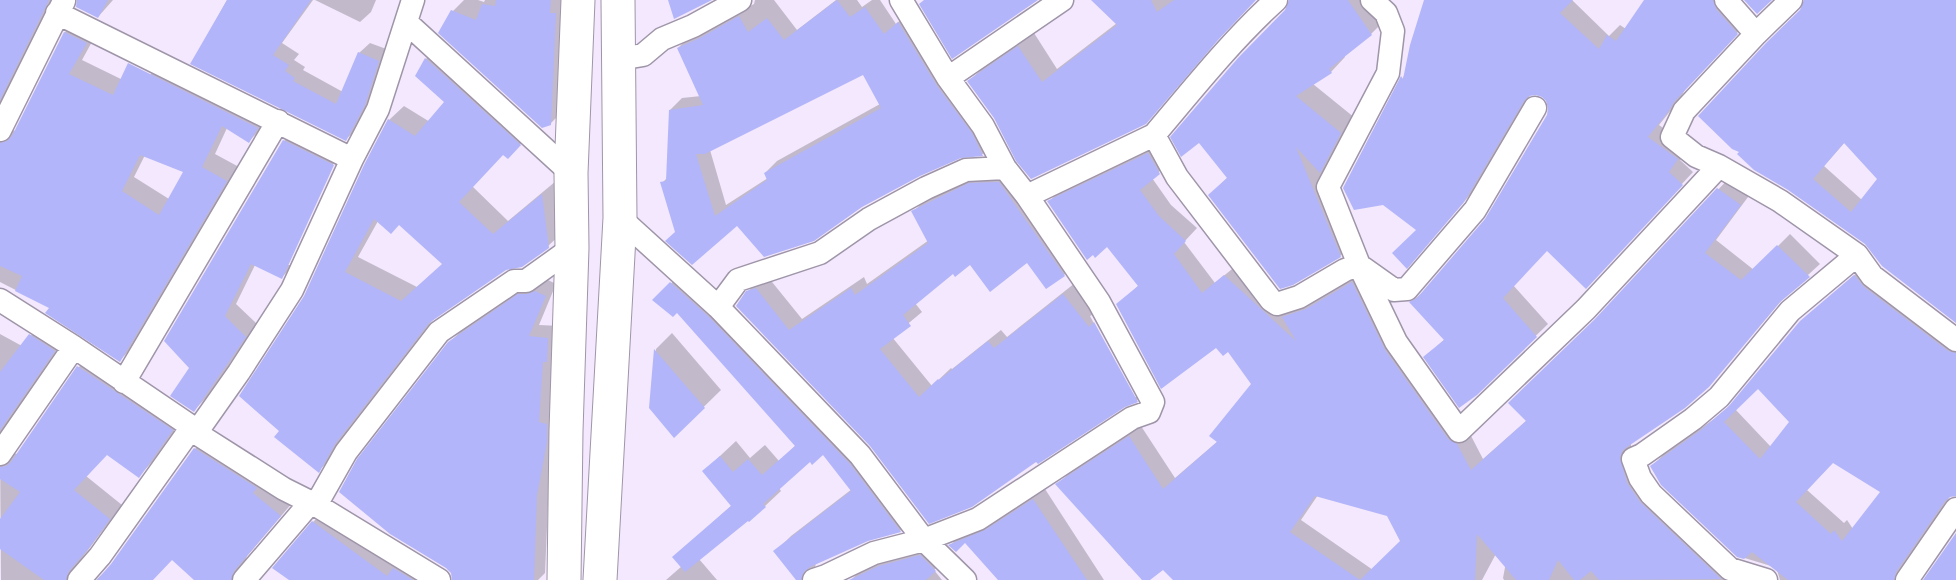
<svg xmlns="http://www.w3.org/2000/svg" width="1956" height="580" font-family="Signika,sans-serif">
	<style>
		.shadow { fill: #0003; fill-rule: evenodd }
		.building { fill: #b2b5f9; fill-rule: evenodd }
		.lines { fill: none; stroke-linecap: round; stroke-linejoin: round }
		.street-casing { stroke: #9f95a8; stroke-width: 25 }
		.secondary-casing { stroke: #9f95a8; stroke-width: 35 }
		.street { stroke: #fff; stroke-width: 22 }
		.secondary { stroke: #fff; stroke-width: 33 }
	</style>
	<rect width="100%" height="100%" fill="#f3e8fd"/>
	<path class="shadow" d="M0,0H55L0,114Z
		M79,0H113L98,17Z
		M227,0H313L282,43L299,54L294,60L305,67L303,70L343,92L359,53L370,43L389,50L375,93L357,129L346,139L192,63Z
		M315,0H376L371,12L360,22Z
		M464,0H478L484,2L485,0H571L566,108L550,124L453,11Z
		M755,0H774L797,30L836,0H857L862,7L872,0H880L896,24L911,11L994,143L983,154L960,156L737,224L676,231L662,183L668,177L670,110L682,98L701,96L678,48L690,36L713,26L754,4ZM863,73L880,104L777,161L765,173L768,178L726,205L710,150Z
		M1094,0H1255L995,117L969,81L984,67L1034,33L1057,69L1117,23Z
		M1291,0H1373L1386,19L1371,34L1344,55L1345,57L1331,72L1313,84L1355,118L1334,157L1325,167L1355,241L1340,256L1210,195L1228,177Z
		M1426,0H1572L1609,36L1620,25L1626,29L1646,0H1731L1748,21L1686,88L1680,99L1659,125L1689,147L1680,160L1693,172L1598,275L1547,249L1513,285L1548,324L1476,394L1437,346L1445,339L1411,302L1428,288L1487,220L1548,115L1550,107L1543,95L1531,94L1475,189L1418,255V229L1383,204L1354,209L1344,188L1405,74Z
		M1805,0H1956V321L1866,243L1788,189L1802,10ZM1845,142L1879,179L1862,200L1824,166Z
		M79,19L99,29L82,60L127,82L150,75L164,61L271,114L262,128L249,141L227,128L215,154L239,167L133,347L120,360L51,308L0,282V119L7,129L16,131L65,32ZM145,155L185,171L169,199L134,177Z
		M440,44L534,130L508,157L504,153L472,186L508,221L556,181L563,232L548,246L506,268L435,317L349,428L333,457L318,471L281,431L306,296L389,120L404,106L430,122L446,102L417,75L426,59ZM378,221L400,223L443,264L417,287L358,257Z
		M296,129L345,153L294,265L282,277L255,265L236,304L257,324L206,398L194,410L191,367L284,141ZM336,158L339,159L290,265H287Z
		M1160,142L1171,161L1152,178L1171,205L1197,228L1184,242L1215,283L1237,265L1289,312L1364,271L1396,338L1469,432L1483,459L1527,420L1601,315L1730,177L1751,193L1716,240L1754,270L1790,234L1820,264L1786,295L1708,386L1631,443V451L1640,473L1733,567L1769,580H1504L1503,578L1514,520L1482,580H1180L1238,494L1129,566L1058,484L1069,473L1141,426L1175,478L1218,441L1253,384L1228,350L1118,305L1139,285L1107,244L1093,253L1049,202L1060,190ZM1318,495L1388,515L1401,542L1373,570L1301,520Z
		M1011,170L1076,262L1064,275L1027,260L970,263L954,272L915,303L922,312L892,337L932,386L951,368L952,369L1001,330L1007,337L1075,283L1149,388L1137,400L871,445L747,292L760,280L768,277L802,319L864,277L867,284L929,240L913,212L925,200L983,172ZM1092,315L1137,397H1133L1090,316Z
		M1867,264L1956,337V494L1951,495L1907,560L1905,566L1912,580H1780L1777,570L1771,566L1738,556L1652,466L1664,454L1714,419L1734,402L1801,322ZM1758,387L1791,422L1771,447L1735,409ZM1834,461L1882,492L1853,529L1847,520L1844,523L1807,490Z
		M687,267L916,515L900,531L868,539L816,563L815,567L801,580H798L775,552L791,536L852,489L823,453L810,460L779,488L781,491L765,506L699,559L717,580H666L682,566L674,557L732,505L704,471L736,441L750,458L765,445L779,461L796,445L677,311L655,300Z
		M548,280L556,284L539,325L560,326L553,354L550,411L559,412L558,429L549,482L545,573L538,580H453L449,343L462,330L531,283H540Z
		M43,322L67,337L0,436V334L22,346Z
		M672,333L721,390L674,436L651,407L656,349Z
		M92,353L185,417L152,462L139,476L107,453L86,476L122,505L79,562V570L90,580H1L0,442L6,452L18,454L79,367Z
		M208,435L293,502L247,556L240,580H196L172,559L152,580H96L111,566L195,449Z
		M1045,489L1104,580H1000L965,541L951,545L961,534L998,519Z
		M326,509L449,580H291L313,522Z
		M931,545L946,559L934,570L942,580H851L861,570L891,555Z"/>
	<path class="building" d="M0,0H49L0,100Z
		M77,0H108L98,18L76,7Z
		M227,0H311L273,55L289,65L285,71L295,78L293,81L336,104L358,52L379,61L365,105L346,141L190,64Z
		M496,0H551L550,13H556L551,125L542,128L438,33L451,10L476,20L482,4L495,6Z
		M668,0H712L674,19Z
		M837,0L850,17L865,7L884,34L898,22L937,86L972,133L983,156L961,158L920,176L862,207L814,241L764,257L737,226L692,265L665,241L675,232L660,182L666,181L669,110L703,105L677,48L700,38L739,16L748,32L767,18L784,40ZM863,75L881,108L764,173L767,180L715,216L696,154H705Z
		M924,0H1038L952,59L919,4Z
		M1091,0H1151L1157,12L1174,0H1256L1218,40L1146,124L1031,179L1016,161L994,118L967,81L1018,46L1042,82L1117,25Z
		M1289,0H1348L1372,35L1329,69L1332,73L1296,96L1341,133L1320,173L1296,147L1341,257L1293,285L1280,289L1208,195L1227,178L1199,143L1181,157L1170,137L1238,58L1285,10Z
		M1424,0H1573L1560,13L1599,49L1607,35L1616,41L1644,0H1713L1716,9L1738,34L1674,102L1668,112L1648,137L1678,159L1669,172L1683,185L1586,289L1547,251L1503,298L1537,337L1477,395L1459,408L1423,357L1444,340L1409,302L1417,298L1485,219L1547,115L1548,108L1546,101L1542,97L1536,95L1529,96L1524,101L1464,202L1407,269L1392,253L1416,230L1383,205L1354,210L1343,188L1401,76L1403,79L1410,45Z
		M1744,0H1772L1757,14Z
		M1804,0H1956V323L1882,266L1865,244L1788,190L1754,170L1737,154L1739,152L1732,149L1698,116L1766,43L1800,10ZM1844,143L1877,179L1851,212L1813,179Z
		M64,32L87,43L69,74L113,95L128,63L258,128L249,143L222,126L202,167L227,181L120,362L45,313L49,308L15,291L22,276L0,266V143L7,141L12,136ZM140,155L183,172L159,215L122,191Z
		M425,58L521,145L508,159L503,155L459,202L493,234L542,194L549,248L522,267L506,270L429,323L335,444L319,473L274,437L279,431L239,396L304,296L364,165L388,119L415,136L444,102L415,76ZM374,219L391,234L399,225L442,264L401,301L345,272Z
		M283,140L334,165L282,279L251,264L225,316L246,337L194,412L170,396L189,368L164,341Z
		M1148,153L1160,174L1140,190L1159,216L1186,241L1174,254L1202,293L1224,275L1296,341L1282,317L1306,309L1352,282L1385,350L1448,439L1457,444L1471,470L1526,421L1508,403L1595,319L1717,188L1741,205L1705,253L1741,280L1777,245L1810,277L1780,302L1709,387L1685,408L1627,447L1622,451L1620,458L1627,483L1640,502L1721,579L1599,580L1591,571L1580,580H1574L1558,560L1549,580H1516L1477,534L1475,580H1360L1400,541L1387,516L1315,496L1290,532L1360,580H1173L1163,570L1150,580H1142L1055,484L1129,436L1163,489L1217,442L1209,436L1251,384L1228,352L1223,356L1216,348L1161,389L1116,304L1138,286L1107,247L1095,258L1093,255L1087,260L1047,201Z
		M999,182L1065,276L1046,289L1027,263L990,292L970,265L955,277L953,274L903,315L911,326L880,349L919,397L938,379L939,380L988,341L994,348L1063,294L1089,327L1094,322L1138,402L1125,407L1038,464L1036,462L972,507L929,524L870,446L736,306L746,291L756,288L789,330L851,288L855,295L928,243L911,211L969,183Z
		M1854,275L1864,287L1948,351L1956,353V496L1950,497L1945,501L1896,572L1894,580H1788L1752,552L1744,559L1737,557L1661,485L1650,466L1701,430L1728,407L1800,321ZM1758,389L1789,422L1760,459L1724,422ZM1833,463L1880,492L1842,541L1834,530L1831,534L1796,502Z
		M670,282L709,317L850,464L901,532L868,541L810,567L804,572L801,580H796L773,551L851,491L823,455L812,465L810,462L763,504L766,507L749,522L748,521L685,572L672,557L731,506L702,471L720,456L733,472L748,459L762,475L795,446L677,313L673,317L652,300Z
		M535,291L546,296L529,336L548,338L547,362H543L539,422L547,424V442L537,495L534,580H452L451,573L446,568L390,534L339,492L357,459L448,342L518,294H527Z
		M29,334L55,351L0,430V372Z
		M654,349L705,408L674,438L649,408Z
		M77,366L173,430L139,478L107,455L74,490L110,519L89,548L69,571L66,580H44L0,549V519L20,492L0,479V467L6,466L11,462Z
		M194,448L257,488L253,493L281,516L234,571L231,580H194L172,560L153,580H97L111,564Z
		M1033,499L1087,580H998L965,543L956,552L948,545L985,530Z
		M312,521L387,576L393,568L413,580H289L272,568Z
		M1956,533V580H1923Z
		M920,555L936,571L926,580H849L879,566Z"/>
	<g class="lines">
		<defs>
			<path id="street" d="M1372,0L1386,13L1393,31L1388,73L1328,187L1359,265L1396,342L1459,431L1586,309L1719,166
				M1726,0L1756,34
				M1791,0L1756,34L1684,111L1672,137L1696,156L1719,166L1780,201L1857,255L1872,276L1956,340
				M57,13L352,159
				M406,22L571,173
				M619,59L643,55L662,39L693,26L740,0
				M948,78L1062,0
				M0,130L64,1
				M1154,135C1193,89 1231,41 1276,0
				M1027,196L1154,135L1177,177L1271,300L1277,304L1299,297L1345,270L1359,265
				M620,218L718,307L860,455L924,540L965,580
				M1363,268L1394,290L1407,289L1475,210L1535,108
				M0,300L74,347L192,427L196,433L284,489L316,505L439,580
				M718,307L738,280L820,253L869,219L926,188L966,170L1005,168
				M124,382L278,121
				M196,433L239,372L292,290L352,159L378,109L413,0
				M0,454L74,347
				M316,505L346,452L439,332L514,281H526L572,248
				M79,580L100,556L192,427
				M244,580L310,503
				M814,580L826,576L874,553L924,540L978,519L1132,418L1149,412L1153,402L1099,302L1027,196L1005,168L983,126L948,78L901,0
				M1766,580L1730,569L1651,494L1640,478L1633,459L1642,455L1693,419L1719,397L1790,311L1857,255
				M1907,580L1956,509"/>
			<path id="secondary" d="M564,580L566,431L572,248L571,173L578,0
				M600,580L620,218L618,0"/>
		</defs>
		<use href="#street" class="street-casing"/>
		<use href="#secondary" class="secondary-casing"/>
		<use href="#street" class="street"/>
		<use href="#secondary" class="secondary"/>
	</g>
</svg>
